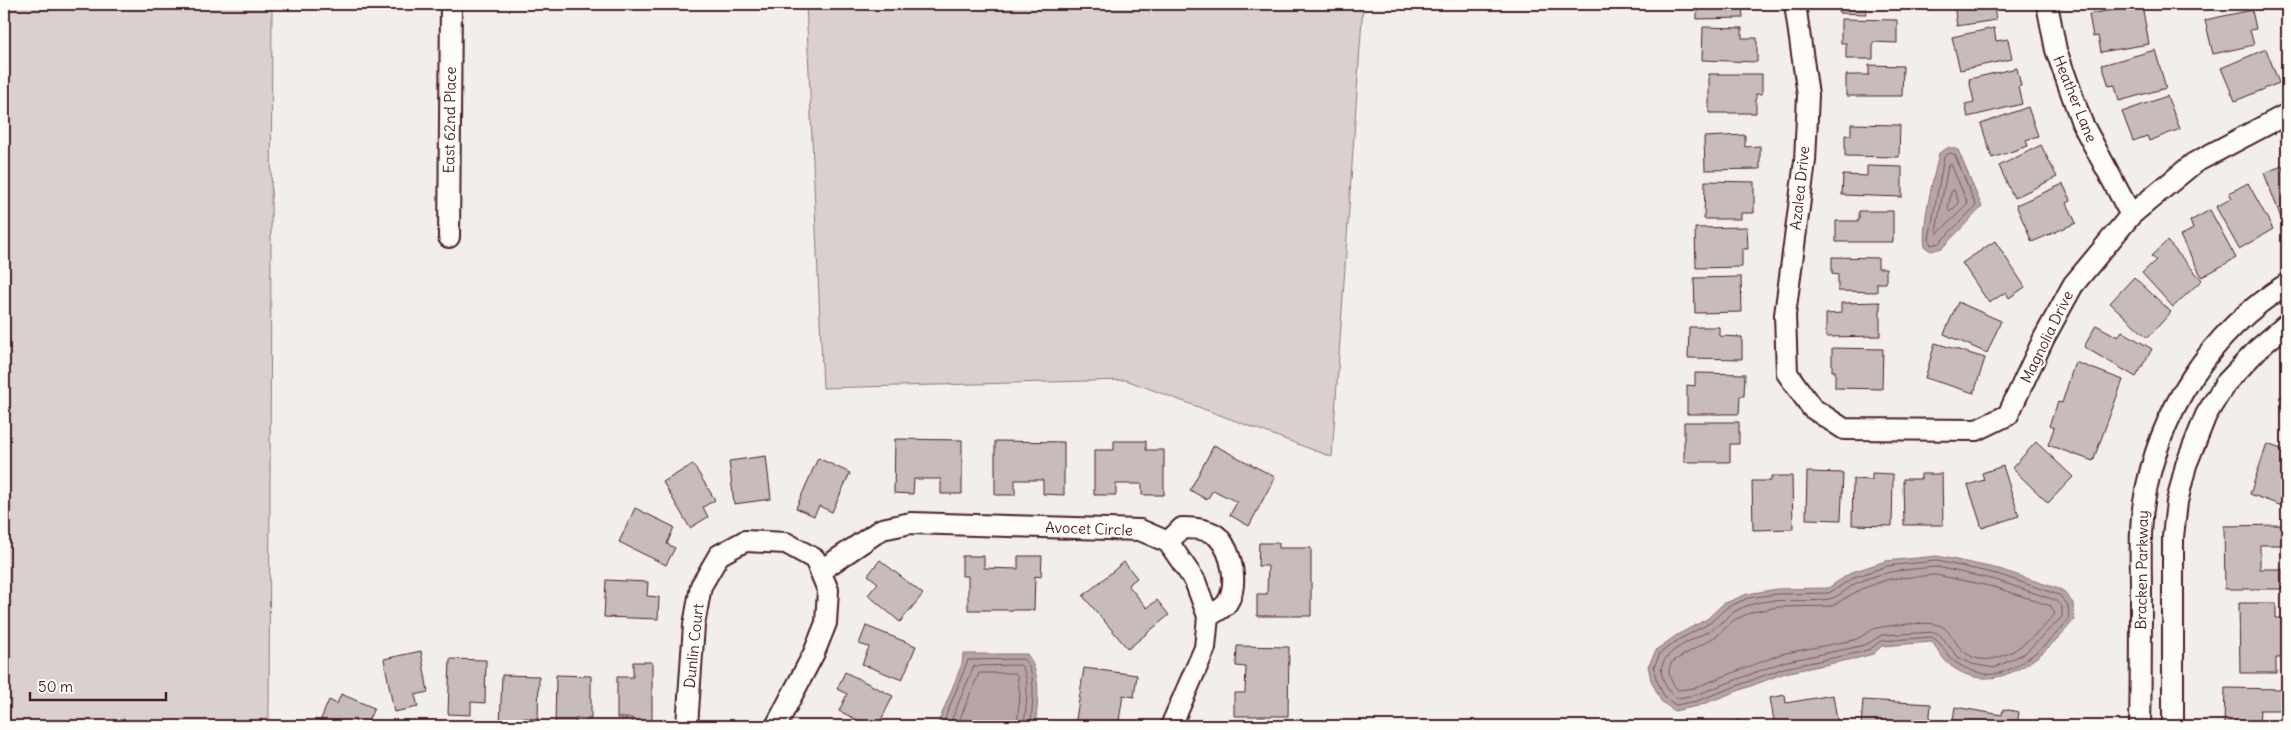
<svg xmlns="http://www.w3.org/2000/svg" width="2291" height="730" font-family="Delius,sans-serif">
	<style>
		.green { fill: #d9d0cf; stroke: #92787d }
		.water { fill: #b7a5a6; stroke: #8b6f75 }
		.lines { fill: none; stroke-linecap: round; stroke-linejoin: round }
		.shore { stroke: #76555c; stroke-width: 1 }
		.building { fill: #c8bbbb; stroke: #4a1f2b }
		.minor-casing { stroke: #4a1f2b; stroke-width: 24 }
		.minor { stroke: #fdfcf7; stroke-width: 20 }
		.labels { text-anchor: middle; stroke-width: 4.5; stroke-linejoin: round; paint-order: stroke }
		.street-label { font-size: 15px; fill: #4a1f2b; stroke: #fdfcf7 }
	</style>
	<rect width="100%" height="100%" fill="#f2efeb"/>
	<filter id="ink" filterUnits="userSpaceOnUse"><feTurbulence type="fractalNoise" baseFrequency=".02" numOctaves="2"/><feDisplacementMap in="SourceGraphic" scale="10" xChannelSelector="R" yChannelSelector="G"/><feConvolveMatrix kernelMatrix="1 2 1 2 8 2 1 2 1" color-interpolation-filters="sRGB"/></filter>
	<g filter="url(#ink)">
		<path class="green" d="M4,4H272L269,726H4Z
			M806,4H1363L1332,457L1126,380L823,388Z"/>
		<path class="water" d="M1949,147L1958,150L1982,207L1942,248L1931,251L1925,247C1921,223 1934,178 1939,153Z
			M1937,556L1999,569L2062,590L2073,603L2074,620C2045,655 1997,700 1951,666C1944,661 1938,650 1932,642L1882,646L1873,654L1858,658L1785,673L1698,706L1674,711L1661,701L1651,680L1648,666L1657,649L1677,635L1707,619L1723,604L1747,594L1777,589L1828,588L1852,572L1886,561Z
			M963,654H1027C1042,675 1038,702 1035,726H937L962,664Z"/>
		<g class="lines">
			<path class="shore" d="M1950,153L1955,155L1976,206L1939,243L1931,245L1929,239L1944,157Z
				M1951,164L1968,204L1938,233L1936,231L1948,166Z
				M1954,190L1959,203L1950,212L1948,209L1951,192Z
				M1937,561L1997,574L2059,595L2068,605L2069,619C2052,640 2022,669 1995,674C1983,676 1965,669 1955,662C1946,656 1942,641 1931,637L1881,641L1870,649L1857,653L1784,668L1697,701L1676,705L1665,698L1656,679L1654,667L1660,653L1680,639L1710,623L1726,608L1748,598L1777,594L1829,593L1855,577L1887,566Z
				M1937,567L1996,580L2055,600L2062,607V617L2025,653L1994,668L1972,664L1958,657L1941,636L1935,632L1882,635L1867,644L1856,647L1783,662L1696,695L1678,698C1670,695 1667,689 1664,681C1650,653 1694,641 1712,629C1727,620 1730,611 1749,605C1776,596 1803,604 1829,599C1840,597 1849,586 1859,582C1883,571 1910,569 1937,567Z
				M1936,575L1994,587L2051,606L2055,614C2036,637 1992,678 1962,650C1953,641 1949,626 1935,624C1922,622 1890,625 1877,628C1869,630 1863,637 1854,640L1781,654L1694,688L1678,690C1670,681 1666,672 1672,662L1718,635L1734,620L1752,612L1778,607L1832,606L1861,589L1889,579Z
				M942,726L968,660L1023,659C1039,672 1031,708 1031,726
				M949,726L974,666L1020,665C1032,675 1025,712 1024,726
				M957,726L979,673H1015L1017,675L1020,695L1017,726"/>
		</g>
		<path class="building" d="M1697,4H1742L1743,18L1697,19Z
			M1840,4H1866V14L1839,13Z
			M1954,4H2002V6L1994,7L1996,20L1957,26Z
			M2142,5L2149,44L2101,52L2098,36L2093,37L2089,14Z
			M2252,10L2256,29L2250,30L2254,45L2213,54L2205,20Z
			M1841,19L1897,20V43L1873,42V59H1846V43H1841Z
			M1703,27L1742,28V38H1757V62L1702,60Z
			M1994,28L1996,41L2008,39L2012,59L1960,70L1952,37Z
			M2266,49L2279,83L2235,101L2221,68Z
			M2155,50L2166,88L2119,101L2115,85L2109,86L2102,65Z
			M1869,65L1903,66L1902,96H1846V75H1869Z
			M2017,68L2021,86L2018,87L2022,104L1968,117L1965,104L1974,102L1969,79Z
			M1709,74H1762V94H1756V113H1709Z
			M2167,96L2180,129L2149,141L2147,136L2133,141L2122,112Z
			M2028,107L2038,136L2026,140L2028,146L1992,158L1981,124Z
			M1851,124L1900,125L1899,157L1845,156V135H1851Z
			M1745,135V147L1760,146V169L1705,170L1704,137Z
			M2041,145L2057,177L2014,198L1999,166Z
			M1867,166L1902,167V197L1842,195L1843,175L1867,176Z
			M2282,166L2287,177V222L2283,223L2264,173Z
			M1705,181L1754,182V213H1741V219H1704Z
			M2248,183L2273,229L2239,249L2216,207L2232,198L2229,193Z
			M2063,184L2071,201L2067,203L2076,223L2032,242L2016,205Z
			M2210,210L2236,258L2202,277L2180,236L2193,229L2190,221Z
			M1859,211H1893V242H1836V221H1859Z
			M1747,227L1748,249H1742V267L1696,268L1695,228Z
			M1995,241L2025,287L2009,298L2006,292L1989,303L1962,263Z
			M2167,241L2202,280L2173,307L2142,273L2156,260L2151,256Z
			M1832,257L1878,258V268H1886V283H1877V292L1838,291V275L1832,274Z
			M1741,277L1742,312L1695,313L1694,278Z
			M2134,277L2171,312L2148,338L2110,303Z
			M1880,302V336L1826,337V314L1841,313V303Z
			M1958,302L2001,321L1987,353L1944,334Z
			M2096,325L2118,337L2122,331L2152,349L2136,377L2084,347Z
			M1689,327H1719V336L1742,337V359L1688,358Z
			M1935,343L1985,358L1974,393L1925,378Z
			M1832,348L1883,349L1882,389L1835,388V371H1832Z
			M2075,362L2123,380L2093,461L2048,445L2054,428L2049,426L2058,402L2062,403Z
			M1695,373L1745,374L1744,396H1740L1739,414H1687V385L1695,386Z
			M2287,390V407L2279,398Z
			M1684,422H1739V444H1730V462H1684Z
			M895,439L962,440V494H941V479H914L913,494L894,493Z
			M995,441L1064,442V495L1043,494V480H1015V495H995Z
			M1114,441H1146V450H1164V495H1142V484H1116V495H1094V450H1114Z
			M2036,442L2073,477L2048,503L2012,468Z
			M2267,444L2287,451V500L2285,507L2250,494Z
			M1214,445L1275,477L1249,526L1230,515L1237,502L1213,490L1207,500L1190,490Z
			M766,456L771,499L734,504L729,461Z
			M818,458L850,473L832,512L819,506L814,516L796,508Z
			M693,464L715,500L703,507L708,517L690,528L663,482Z
			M2003,466L2019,516L1982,528L1968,485L1984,480L1982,473Z
			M1807,472L1843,473L1841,520L1806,519Z
			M1872,473L1893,474L1892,526L1852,525L1853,479L1872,480Z
			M1921,474H1942L1943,525H1904L1903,479H1921Z
			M1771,476H1792L1793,529L1753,530L1752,481H1771Z
			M635,508L674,527L667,544L675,548L666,565L619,542Z
			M2282,525V545H2260V569H2282V589H2225L2224,526Z
			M1259,543H1279V548H1311V616H1257V594H1267L1268,566H1258Z
			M962,556H984V568L1018,569V556H1042L1041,577L1035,576L1034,610H968V576H962Z
			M880,560L923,594L900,622L868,595L878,583L868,575Z
			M1124,562L1137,578L1128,585L1147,608L1157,600L1169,615L1128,649L1083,596Z
			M606,580L648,582L647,596L659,597L658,619L604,617Z
			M2239,603H2276V618H2283V658H2276V673H2240Z
			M866,626L916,646L902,680L862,664L869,647L859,644Z
			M1237,646L1289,647L1288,716H1234V693H1245L1246,667L1236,666Z
			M421,651L428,692L415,695L418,707L394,712L384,659Z
			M450,659L486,660L485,703L471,702V715L448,714Z
			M633,662H652V726H632V718H617V677H633Z
			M1084,668L1137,675L1134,697L1123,695L1119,721L1130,722L1129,726H1075Z
			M845,672L893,696L878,726H870L839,711L847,694L837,689Z
			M502,675L539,676L538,719L523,718V726H500Z
			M556,675L591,676V719L576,718L575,726H555Z
			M2225,688L2283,689L2282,710H2260L2259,726H2224Z
			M341,694L374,708L366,726H318L329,700L337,704Z
			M1785,695L1786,703L1833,695L1838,726H1775L1770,698Z
			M1863,700L1931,704L1929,726H1861Z
			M1955,707L2002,715L2003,709L2019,712L2017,726H1952Z
			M1739,720L1742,726H1726Z"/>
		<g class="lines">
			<defs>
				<path id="minor" d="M1795,4L1808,95L1805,161L1785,315L1787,373L1812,408L1844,429L1977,430L2008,415L2044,338L2073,285L2131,215L2194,163L2287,114
					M2047,4L2056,50L2082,123L2131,215
					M449,237L451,4
					M1168,542L1182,528C1193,528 1210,529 1218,537C1232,552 1239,585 1227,603C1224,608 1214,613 1208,616
					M820,571L882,529L911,523L1140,530L1168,542L1195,581L1208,616L1205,648L1171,726
					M687,726L694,625L701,586L719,555L745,541L786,543L815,559L828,590L826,623L814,653L776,726
					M2140,726C2141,681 2141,635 2141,590C2141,561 2139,531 2144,502C2158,413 2210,332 2287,284
					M2173,726V537L2177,502L2186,465L2206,415L2225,384L2258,349L2287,324"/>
			</defs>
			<use href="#minor" class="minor-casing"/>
			<use href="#minor" class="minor"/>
		</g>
	</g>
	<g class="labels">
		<g class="street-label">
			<text transform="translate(2075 99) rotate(68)" y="5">Heather Lane</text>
			<text transform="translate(450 120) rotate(-89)" y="5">East 62nd Place</text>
			<text transform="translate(1800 188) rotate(-84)" y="5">Azalea Drive</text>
			<text transform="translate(2047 337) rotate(-64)" y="5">Magnolia Drive</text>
			<text transform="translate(1089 529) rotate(2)" y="5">Avocet Circle</text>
			<text transform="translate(2142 570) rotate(-89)" y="5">Bracken Parkway</text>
			<text transform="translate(694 646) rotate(-84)" y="5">Dunlin Court</text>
		</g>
	</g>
	<rect width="2291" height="730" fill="none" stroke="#fdfcf7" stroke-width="20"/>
	<rect x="10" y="10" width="2271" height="710" fill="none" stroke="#4a1f2b" stroke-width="2" filter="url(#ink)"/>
	<path d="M30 692v8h136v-8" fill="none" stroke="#4a1f2b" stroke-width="2.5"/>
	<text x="38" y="692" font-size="15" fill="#4a1f2b" stroke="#fdfcf7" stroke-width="4" paint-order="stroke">50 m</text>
</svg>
